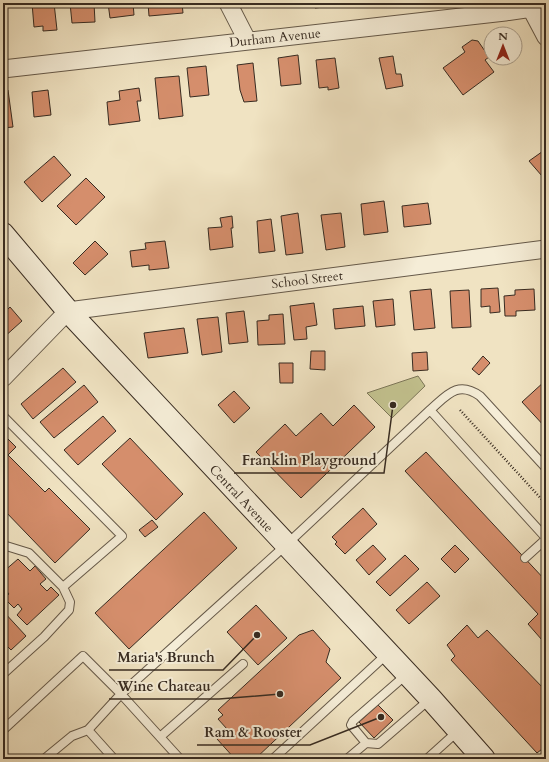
<svg xmlns="http://www.w3.org/2000/svg" width="549" height="762" font-family="Cardo,serif">
	<style>
		.green { fill: #c2c18e; stroke: #7c7658 }
		.building { fill: #d58e6c; stroke: #372b21 }
		.lines { fill: none; stroke-linecap: round; stroke-linejoin: round }
		.lane-casing { stroke: #655949; stroke-width: 10 }
		.street-casing { stroke: #655949; stroke-width: 19 }
		.secondary-casing { stroke: #372b21; stroke-width: 24 }
		.path { stroke: #372b21; stroke-width: 2.5; stroke-dasharray: 1 2; stroke-linecap: butt }
		.lane { stroke: #f5edd7; stroke-width: 8 }
		.street { stroke: #f5edd7; stroke-width: 17 }
		.secondary { stroke: #f5edd7; stroke-width: 22 }
		.labels { text-anchor: middle; stroke-width: 4; stroke-linejoin: round; paint-order: stroke }
		.street-label { font-size: 13px; fill: #372b21; stroke: #f5edd7 }
		.leader { fill: none; stroke: #372b21; stroke-width: 1.5 }
		.callout-dot { fill: #372b21; stroke: #f5edd7; stroke-width: 1.5 }
		.callout-label { font-size: 14px; text-anchor: middle; font-weight: bold; fill: #372b21; stroke: #f5edd7; stroke-width: 4; stroke-linejoin: round; paint-order: stroke }
	</style>
	<rect width="100%" height="100%" fill="#f0e3c2"/>
	<filter id="stains"><feTurbulence type="fractalNoise" baseFrequency=".005" numOctaves="4"/><feColorMatrix values="0 0 0 0 .2 0 0 0 0 .09 0 0 0 0 .02 0 0 0 .5 -.17"/></filter>
	<radialGradient id="worn" r=".72"><stop offset=".6" stop-color="#630" stop-opacity="0"/><stop offset="1" stop-color="#630" stop-opacity=".3"/></radialGradient>
	<path class="green" d="M418,376L425,386L392,418L367,393Z"/>
	<path class="building" d="M32,3H54L57,30L43,31V26L34,27Z
		M70,3H94L95,22L72,23Z
		M108,3H133L134,15L110,18Z
		M148,3H182L183,13L149,16Z
		M315,3H332L333,6L315,8Z
		M472,40L478,41L489,57L485,60L494,72L463,95L443,68L465,52L462,47Z
		M298,55L301,84L281,86L278,58Z
		M393,56L396,74H401L403,86L386,89L379,58Z
		M335,58L339,88L328,90V87L319,88L316,60Z
		M253,63L257,101L244,102L240,90L237,65Z
		M206,66L209,95L190,97L187,68Z
		M179,76L183,116L159,119L155,78Z
		M139,88L141,101H137L140,121L109,125L107,102L120,100L119,91Z
		M8,90L13,127L3,128V91Z
		M48,90L51,115L34,117L32,92Z
		M546,149V173L542,176L529,161Z
		M54,156L71,175L42,202L24,182Z
		M86,178L105,197L76,225L57,206Z
		M384,201L388,232L364,235L361,204Z
		M428,203L431,224L404,227L402,206Z
		M298,213L303,253L286,255L281,216Z
		M341,213L345,247L326,250L321,215Z
		M232,216L233,228H231L233,247L210,250L208,228L222,227L220,218Z
		M271,219L275,251L259,253L257,221Z
		M95,241L108,254L85,275L73,263Z
		M165,241L169,268L149,270V265L132,267L130,251L146,249L145,243Z
		M498,288L500,312L490,313V306L481,307V289Z
		M431,289L435,328L414,330L410,291Z
		M534,289L535,310L516,311V316H505L504,296L515,295V290Z
		M469,290L471,327L452,328L450,291Z
		M393,299L395,325L376,327L373,301Z
		M314,303L317,325L306,327L307,339L294,340L290,306Z
		M363,306L365,326L335,329L333,309Z
		M10,307L22,321L3,338V314Z
		M244,311L248,342L229,344L226,313Z
		M283,314L285,344L258,345L257,321L269,320V315Z
		M218,317L222,352L202,355L197,319Z
		M184,328L188,353L148,358L144,333Z
		M311,351H325V370L310,369Z
		M427,352L428,370L413,371L412,353Z
		M483,356L490,363L479,375L472,369Z
		M279,363H293V383H280Z
		M63,368L76,382L33,419L21,404Z
		M545,381L546,382V428L522,402Z
		M84,385L98,402L54,438L40,422Z
		M234,391L250,408L234,423L218,405Z
		M354,405L375,427L301,498L256,452L285,424L296,436L321,413L333,426Z
		M103,416L116,431L78,465L64,450Z
		M3,434L16,447L8,455L45,492L49,488L90,529L55,563L3,509Z
		M130,438L183,494L156,520L102,464Z
		M426,452L546,581V640H542L528,624L538,614L405,471Z
		M363,508L377,524L345,554L335,544L337,542L332,537Z
		M204,512L237,548L129,649L95,613Z
		M152,520L158,527L145,537L139,530Z
		M373,545L386,559L369,575L356,560Z
		M455,545L469,559L455,573L441,559Z
		M405,555L419,569L390,596L376,582Z
		M18,559L30,571L35,566L46,579L40,584L47,591L51,587L59,595L27,625L17,615L22,609L18,604L14,608L4,598L9,594L3,587V572Z
		M427,582L440,596L409,624L396,610Z
		M256,605L287,638L258,665L227,632Z
		M3,611L26,636L11,650L3,642Z
		M467,625L478,638L487,630L546,691V746L537,753L451,660L455,656L447,645Z
		M313,630L330,649L326,662L341,678L255,759H235L217,739L227,729L218,719L223,715L218,710L299,635Z
		M378,705L393,720L374,738L359,722Z"/>
	<g class="lines">
		<defs>
			<path id="lane" d="M3,416L122,536L63,587
				M546,468L480,396C458,380 447,395 430,410L546,538
				M3,545L29,553L63,587L70,602L69,610L44,637L3,674
				M525,558L546,539
				M407,674L353,721L351,725L366,743L378,744L430,699
				M3,730L83,656L121,694L88,730
				M160,737L243,664
				M44,759L72,736L88,730L114,759
				M180,759L121,694L286,545L430,410
				M273,759L387,654
				M347,759L366,743
				M427,759L458,731"/>
			<path id="street" d="M228,3L247,40
				M528,3L546,37
				M3,69L505,12L546,6
				M3,378L68,311L546,249"/>
			<path id="secondary" d="M3,234L68,311L431,699L484,759"/>
		</defs>
		<use href="#lane" class="lane-casing"/>
		<use href="#street" class="street-casing"/>
		<use href="#secondary" class="secondary-casing"/>
		<path class="path" d="M460,410L546,504"/>
		<use href="#lane" class="lane"/>
		<use href="#street" class="street"/>
		<use href="#secondary" class="secondary"/>
	</g>
	<g class="labels">
		<g class="street-label">
			<text transform="translate(275 37) rotate(-6)" y="5">Durham Avenue</text>
			<text transform="translate(307 279) rotate(-7)" y="5">School Street</text>
			<text transform="translate(242 498) rotate(47)" y="5">Central Avenue</text>
		</g>
	</g>
	<path class="leader" d="M393 405L384 473H234M257 635L223 670H109M280 694L219 699H109M381 717L310 745H197"/>
	<g class="callout-dot">
		<circle cx="393" cy="405" r="4"/>
		<circle cx="257" cy="635" r="4"/>
		<circle cx="280" cy="694" r="4"/>
		<circle cx="381" cy="717" r="4"/>
	</g>
	<g class="callout-label">
		<text x="309" y="465">Franklin Playground</text>
		<text x="166" y="662">Maria's Brunch</text>
		<text x="164" y="691">Wine Chateau</text>
		<text x="253" y="737">Ram &amp; Rooster</text>
	</g>
	<rect width="549" height="762" fill="none" stroke="#f0e3c2" stroke-width="16"/>
	<rect x="4" y="4" width="541" height="754" fill="none" stroke="#372b21" stroke-width="2"/>
	<rect x="8" y="8" width="533" height="746" fill="none" stroke="#372b21"/>
	<g transform="translate(503 46)"><circle r="19" fill="#f5edd7" stroke="#a99f8e"/>
	<path d="M0-3L7 15L0 10L-7 15Z" fill="#8f2418"/>
	<text y="-6" font-size="11" font-weight="bold" text-anchor="middle" fill="#372b21">N</text>
	</g>
	<rect width="100%" height="100%" filter="url(#stains)"/>
	<rect width="100%" height="100%" fill="url(#worn)"/>
</svg>
